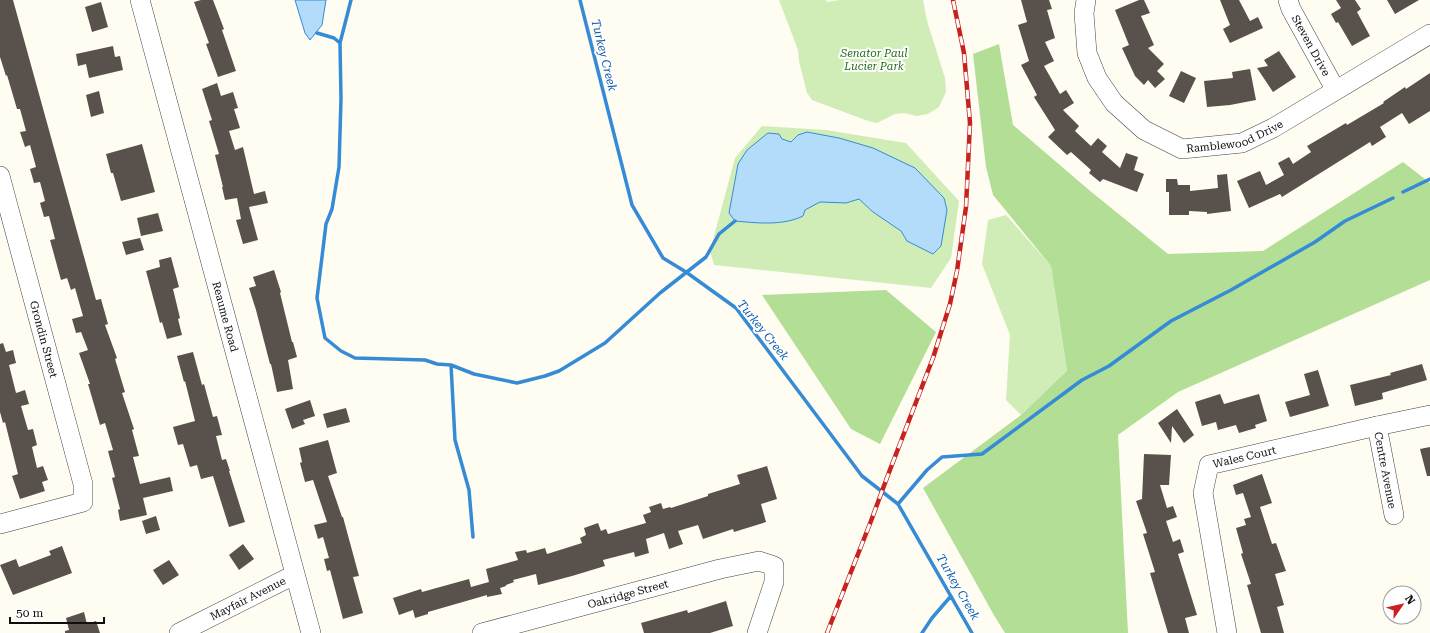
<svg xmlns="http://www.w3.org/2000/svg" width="1430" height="633" font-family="'Roboto Serif',serif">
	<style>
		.green { fill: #d0edb8 }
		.forest { fill: #b2de96 }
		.water { fill: #b3dbfa; stroke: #358bd6 }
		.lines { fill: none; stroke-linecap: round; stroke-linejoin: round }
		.stream { stroke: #358bd6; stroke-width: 3.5 }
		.building { fill: #59514b }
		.minor-casing { stroke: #424242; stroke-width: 20 }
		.minor { stroke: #fff; stroke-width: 19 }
		.rail-casing { stroke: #c9211e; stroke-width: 4.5 }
		.rail { stroke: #fff; stroke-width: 3; stroke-dasharray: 9; stroke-linecap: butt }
		.labels { text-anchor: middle; stroke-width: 4; stroke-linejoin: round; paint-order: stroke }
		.street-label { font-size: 11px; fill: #0f0f0f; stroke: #fff }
		.park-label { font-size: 11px; font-style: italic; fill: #266c1b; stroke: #fff }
		.water-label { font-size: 12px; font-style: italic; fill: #105caa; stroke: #fff }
	</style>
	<rect width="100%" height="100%" fill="#fffdf2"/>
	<path class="green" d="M779,0H826L827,2L840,0H923L927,21L945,78L946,92L939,107L928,114L917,116L904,113L895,114L877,123L868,121L812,100L807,93L799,61L798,50Z
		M762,126L826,130L906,143L959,201L951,258L931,288L714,265L710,251L735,158Z
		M1006,215L1051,266L1067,372L1021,415L1006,400L1010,335L982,264L988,220Z"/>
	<path class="forest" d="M999,44L1013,125L1089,190L1168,254L1263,251L1403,162L1430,183V280L1178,392L1118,435L1128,633H1005L995,617L923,488L1021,415L1067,371L1051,266L993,195L986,167L973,54Z
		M886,290L936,332L880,444L851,429L762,295Z"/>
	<path class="water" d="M295,0H326L322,25L310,40L305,33Z
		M807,132L839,138L873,148L915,168L944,198L947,210L941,246L933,254L907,241L901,231L873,212L859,199L846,203L820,202L805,210L803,216C783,226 756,223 735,221L729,213L738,164L747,150L768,133L779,134L782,139L791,142L798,135Z"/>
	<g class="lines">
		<path class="stream" d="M351,0L340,43L341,99L339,167L332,209L326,224L317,298L325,338L341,351L355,358L425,360L437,364L451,365L474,374L517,383L545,376L559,371L605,343L660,293L706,257L719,234L735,221
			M580,0L632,205L663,258L686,272L736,308L862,476L898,504L972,633
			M317,33L334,38L340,43
			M1403,192L1430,179
			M451,365L455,440L469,490L473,537
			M898,504L927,470L942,457L982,454L1082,380L1109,366L1171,321L1231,290L1315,242L1345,221L1393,198
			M922,633L932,618L951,596"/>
	</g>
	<path class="building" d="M0,0H13L96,300L101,299L108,324L105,325L117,358L115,359L125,392L122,393L134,429L132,430L139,456L133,457L140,484L170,477L173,491L143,498L147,515L120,521L118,510L120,509L112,478L115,477L108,451L113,450L105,423L100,425L88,384H90L79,353L88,350L81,332L76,333L72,319L83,316L75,288L71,290L67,278L61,280L50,240L55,239L49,216L44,217L40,203L45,201L40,182L34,183L30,169L36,167L30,145L25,147L20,132L26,131L20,109H17L7,75L6,76L0,57Z
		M201,0H213L224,29L222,30L236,71L218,77L206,44L209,43L194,2Z
		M1021,0H1049L1052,9L1047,10L1055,38L1045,42L1054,61L1044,66L1060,94L1066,90L1074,103L1063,110L1079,126L1075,131L1091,146L1098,138L1107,146L1102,152L1120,168L1126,153L1138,157L1134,170L1144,174L1137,192L1103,179L1100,182L1089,173L1091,170L1071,152L1067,155L1048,137L1055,130L1034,97L1037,95L1021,65L1029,61L1018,25L1027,22Z
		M1139,0H1144L1150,13L1141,16L1154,45L1148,48L1164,64L1157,71L1165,79L1155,88L1148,80L1144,85L1135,76L1122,48L1129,45L1115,10Z
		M1220,0H1239L1250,21L1258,17L1263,28L1230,43L1223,29L1230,25Z
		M1336,0H1355L1361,9L1357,12L1370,36L1352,46L1338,22L1336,23L1331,14L1341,8Z
		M1387,0H1419L1395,14Z
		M101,2L108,27L92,32L85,7Z
		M113,46L115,57L120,56L123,70L89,78L86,64L78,66L76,54Z
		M1279,51L1296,77L1273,92L1257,68L1268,66L1264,60Z
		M1250,69L1256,100L1230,105L1207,107L1204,81L1233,78L1232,72Z
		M1181,71L1196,78L1184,103L1169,96Z
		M1430,73V111L1409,124L1402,113L1380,127L1386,137L1372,146L1370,142L1282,197L1280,194L1249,208L1237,181L1260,171L1266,185L1284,175L1278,163L1289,157L1293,164L1311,152L1307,146L1319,139L1346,123L1347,125L1384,103L1383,102L1405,87L1406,89Z
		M217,83L221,96L233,92L238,108L234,109L240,128L229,131L235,150L243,147L254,194L265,191L268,203L249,207L258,240L243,244L236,220L241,219L237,198L225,200L222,187H223L215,155L219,154L209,121L212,120L202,89Z
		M99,91L104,113L91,117L86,95Z
		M142,144L155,192L121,201L113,173H111L106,154Z
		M1227,174L1231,211L1207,214V212L1189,211V215H1169V192H1166V179H1177L1178,185H1190V191L1218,188L1217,175Z
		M158,213L163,231L141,236L137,218Z
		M140,238L144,250L126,255L122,242Z
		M171,257L179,287L173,289L180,318L178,319L182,335L167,339L162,322L160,323L146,271L160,267L159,260Z
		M274,270L281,292L280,293L292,342H293L297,357L288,360L293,389L277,392L271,364H270L256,310L249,288L256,286L253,277Z
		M3,343L6,352L13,350L16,363L9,365L16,393L25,390L29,404L21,406L28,430L33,429L37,445L32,447L37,468L43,466L48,480L42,482L45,491L20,499L12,476L18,474L5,422L3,423L0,412V344Z
		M193,352L202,385L204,384L213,417L217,416L222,435L216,436L222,460L226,459L230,471H229L245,522L229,527L213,476L201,479L197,465L190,467L183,444L178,445L173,427L195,421L185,381L184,382L177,356Z
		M1422,364L1427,380L1382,393L1383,399L1355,406L1350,385L1391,375L1390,373Z
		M1318,370L1329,406L1290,417L1285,402L1310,395L1304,374Z
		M1220,394L1224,404L1259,394L1267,421L1255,425L1256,428L1239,433L1236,425L1218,430L1216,422L1202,426L1195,402Z
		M310,400L315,416L303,420L305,424L292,429L285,409Z
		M346,408L350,422L327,428L323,414Z
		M1177,409L1194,435L1184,443L1172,426L1171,443L1158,423Z
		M328,440L337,473L328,476L342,517H343L359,576L353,577L363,613L343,619L330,570L327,571L324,559L329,558L323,537L318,539L314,525L327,522L313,480L305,482L300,463L302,462L299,448Z
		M1430,447V476H1427L1420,449Z
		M1144,454L1171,455L1169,485H1160L1167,508L1173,506L1177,517L1166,521L1173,542L1180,539L1184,552L1178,554L1197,615L1185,618L1189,633H1168L1150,573L1155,572L1143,534L1147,533L1136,501L1142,499Z
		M767,466L777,499L761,504L766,522L734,532L733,529L703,539L698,525L678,531L683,544L669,549L664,533L646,539L649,553L635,557L634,552L603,560L605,566L572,576L538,585L536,574L513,580L514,582L506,585V586L500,588L502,594L487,597V595L428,612V614L415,618L413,610L399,615L393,598L421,589L422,592L469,579L471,587L489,582L486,569L518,560L515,552L526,550L527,553L545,548L547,554L582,543L580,538L586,535L584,528L598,523L601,531L606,529L608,534L646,523L643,515L651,512L649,507L661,503L663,509L670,507L671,508L708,496V494L740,484L737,475Z
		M1262,474L1272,503L1260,507L1272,544L1276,543L1286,571L1275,574L1284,605L1277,607L1284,633H1261L1247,585L1251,584L1241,554L1243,553L1236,528L1246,525L1244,519L1251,517L1243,493L1236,495L1233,485Z
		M156,516L160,530L146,534L142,521Z
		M243,544L254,559L239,570L229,555Z
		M62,546L72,573L13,595L0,565L16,559L19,567L51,555L49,551Z
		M169,560L179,575L163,585L153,570Z
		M726,601L733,626L710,633H644L641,623L687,610L688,613Z
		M84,612L87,624L96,621L100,633H65V631L69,630L66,618Z"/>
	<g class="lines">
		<defs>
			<g id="minor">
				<path id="s1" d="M140,0L311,633"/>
				<path id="s2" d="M1086,0L1084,13L1087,53L1097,78L1114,103L1144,130L1182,149L1242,143L1273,128L1430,34"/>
				<path id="s3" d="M1288,0L1291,9L1335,89"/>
				<path id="s4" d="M0,176L83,484V502L0,524"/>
				<path id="s5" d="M1377,426L1394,515"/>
				<path id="s6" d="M179,633L294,575"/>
				<path id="s7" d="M482,633L720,569L759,561L774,566V582L757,633"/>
				<path id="s8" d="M1227,633L1203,493L1209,465L1377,426L1430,415"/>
			</g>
		</defs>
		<use href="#minor" class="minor-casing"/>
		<use href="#minor" class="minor"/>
		<defs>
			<path id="rail" d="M827,633L871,521L888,475L933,358L950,304L957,271L966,207L970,123L964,53L953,0"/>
		</defs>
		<use href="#rail" class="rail-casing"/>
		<use href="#rail" class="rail"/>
	</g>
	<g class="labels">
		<g class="street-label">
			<text dy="4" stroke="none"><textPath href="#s3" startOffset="51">Steven Drive</textPath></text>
			<text dy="4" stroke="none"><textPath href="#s2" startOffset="248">Ramblewood Drive</textPath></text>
			<text dy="4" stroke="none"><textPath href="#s1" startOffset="328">Reaume Road</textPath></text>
			<text dy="4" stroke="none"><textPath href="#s4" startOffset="169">Grondin Street</textPath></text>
			<text dy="4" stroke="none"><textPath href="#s8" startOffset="207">Wales Court</textPath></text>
			<text dy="4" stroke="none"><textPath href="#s5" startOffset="45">Centre Avenue</textPath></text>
			<text dy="4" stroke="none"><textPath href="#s7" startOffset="151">Oakridge Street</textPath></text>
			<text dy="4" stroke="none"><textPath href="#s6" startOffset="77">Mayfair Avenue</textPath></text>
		</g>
		<g class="park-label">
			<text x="874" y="57">Senator Paul<tspan x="874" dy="13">Lucier Park</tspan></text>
		</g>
		<g class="water-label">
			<text transform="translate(604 55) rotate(76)" y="4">Turkey Creek</text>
			<text transform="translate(763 330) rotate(51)" y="4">Turkey Creek</text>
			<text transform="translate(958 587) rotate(60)" y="4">Turkey Creek</text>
		</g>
	</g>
	<g transform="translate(1402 605) rotate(56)"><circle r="19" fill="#ffffff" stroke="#9f9f9f"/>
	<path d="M0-3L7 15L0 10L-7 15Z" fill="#c9211e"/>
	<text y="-6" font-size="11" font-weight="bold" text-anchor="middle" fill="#0f0f0f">N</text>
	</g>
	<path d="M10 617v6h94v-6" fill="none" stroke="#0f0f0f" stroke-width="2"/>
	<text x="16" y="617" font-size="12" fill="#0f0f0f" stroke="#ffffff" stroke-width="3" paint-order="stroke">50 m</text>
</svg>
